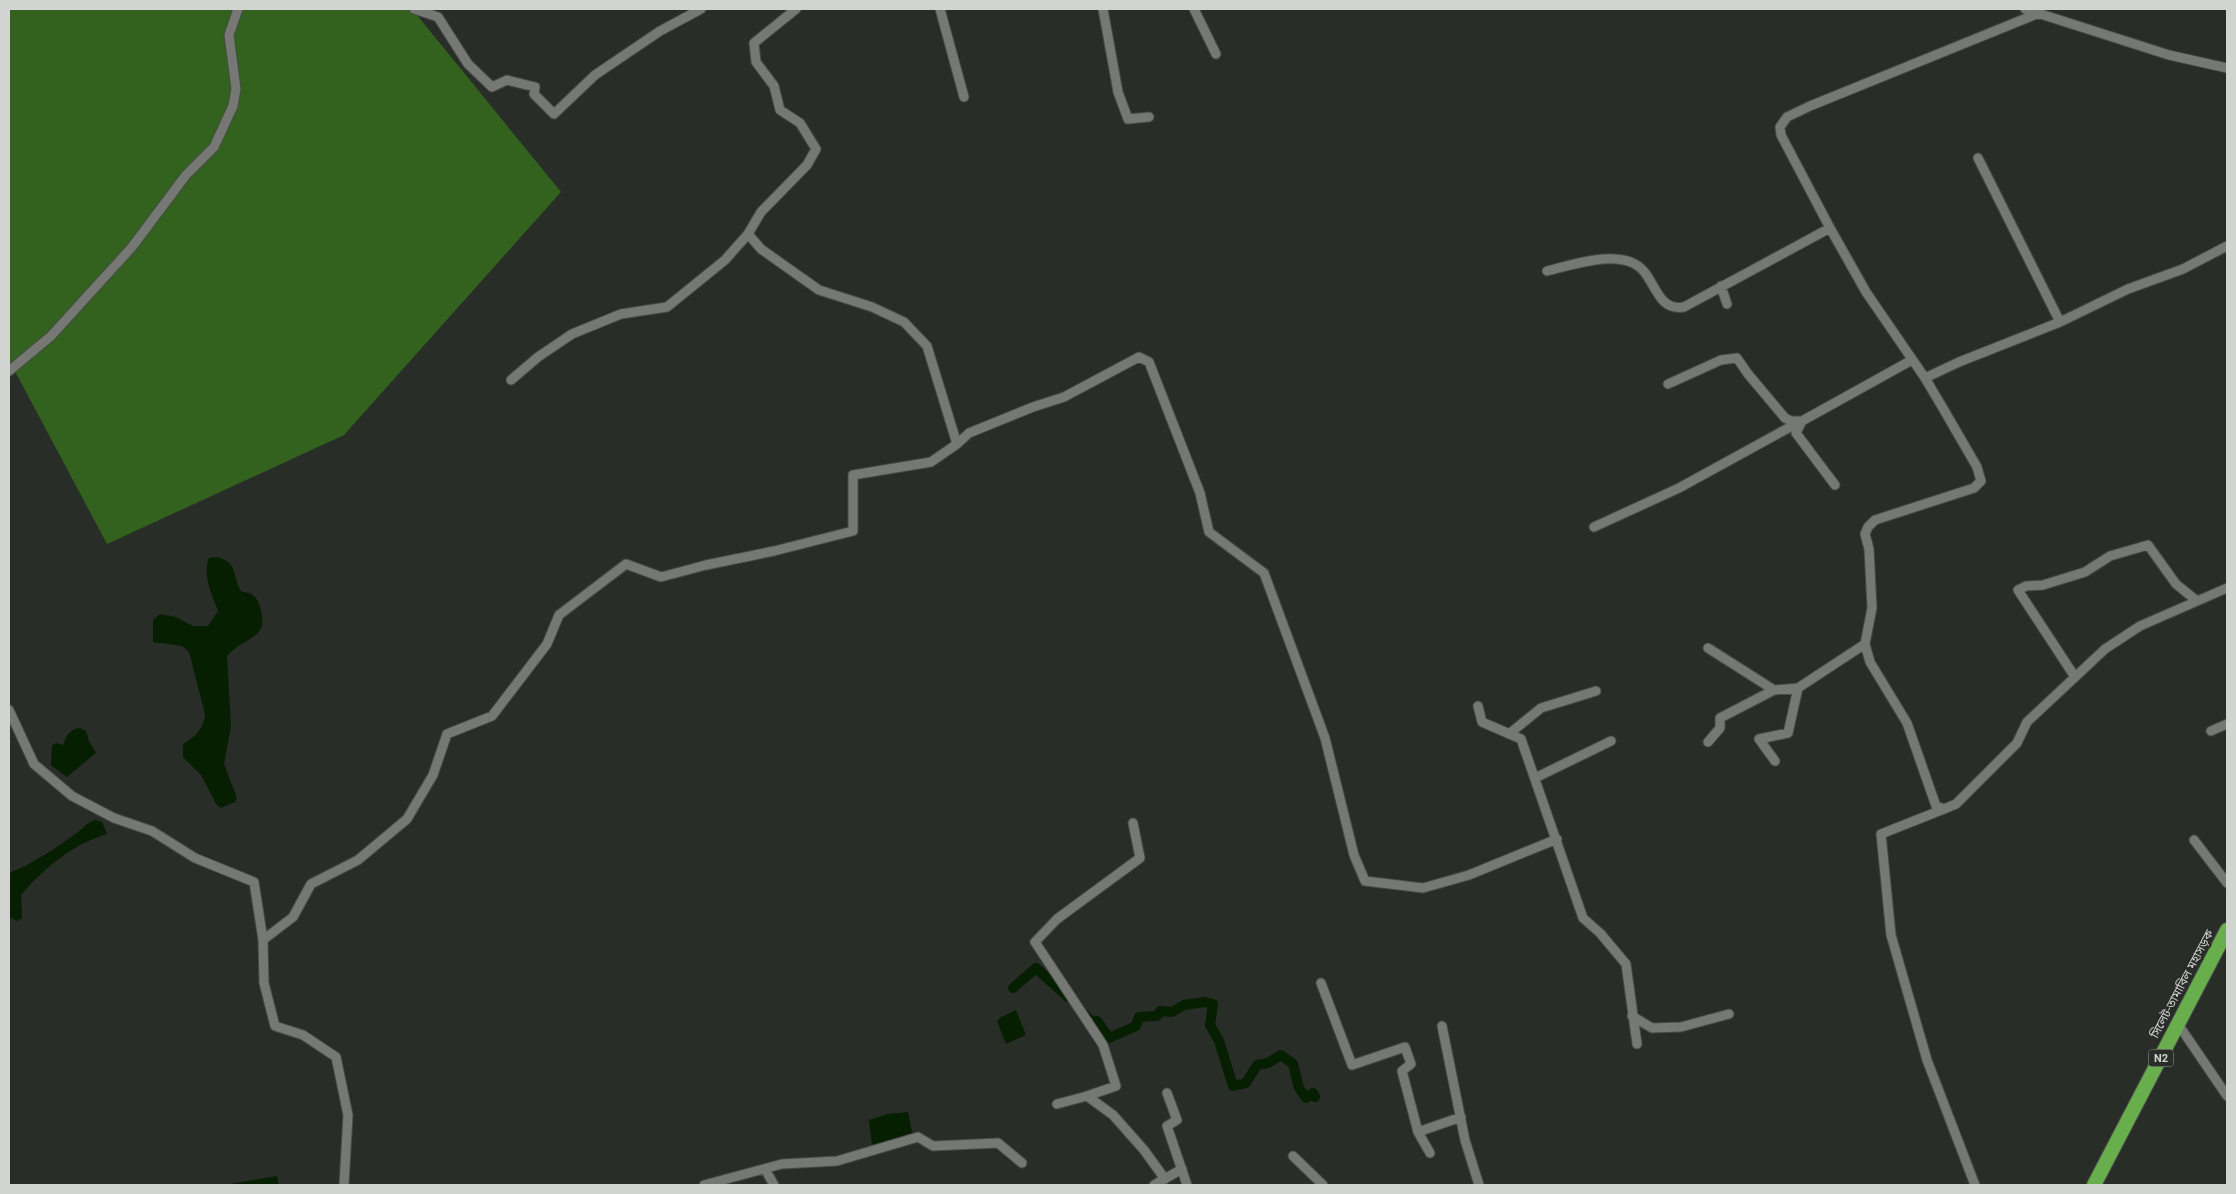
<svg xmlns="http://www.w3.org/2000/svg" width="2236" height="1194" font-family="Roboto,'Noto Sans Bengali',sans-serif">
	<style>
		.forest { fill: #32621e }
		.water { fill: #061f00 }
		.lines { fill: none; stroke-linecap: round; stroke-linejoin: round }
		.canal { stroke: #061f00; stroke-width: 10 }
		.minor-casing { stroke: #484a47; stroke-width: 11 }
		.trunk-casing { stroke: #484a47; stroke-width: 16 }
		.minor { stroke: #757873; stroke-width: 9 }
		.trunk { stroke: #69ae4c; stroke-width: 14 }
		.labels { text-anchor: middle; stroke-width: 5; stroke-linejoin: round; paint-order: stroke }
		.shield { fill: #292d28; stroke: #9fa29f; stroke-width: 1 }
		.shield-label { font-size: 11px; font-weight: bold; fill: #d2d4d2 }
		.street-label { font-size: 12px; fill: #d2d4d2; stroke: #292d28 }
	</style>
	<rect width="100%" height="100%" fill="#292d28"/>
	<path class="forest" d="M9,9H412L561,192L344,435L107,544L9,360Z"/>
	<path class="water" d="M216,557C240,562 231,577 242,592C251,592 256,596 259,604C271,641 248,633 227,656L231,726L224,764L237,798L235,802L221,808L216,804L201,775L183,757V744C195,737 204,729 205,714L189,652L182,646L153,642V620L160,614L176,617L193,626H208L218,611C212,594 202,576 209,558Z
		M80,728L86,731L89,741L96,753L67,777L51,765L52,746L56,743L63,745C67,735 69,729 80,728Z
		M96,820L102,822L107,834C73,844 44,868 21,895L22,918L17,921L9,917V873C29,866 56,848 74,835C83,829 85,823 96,820Z
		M1016,1010L1026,1035L1006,1044L997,1021L1001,1017Z
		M908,1112L913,1136L872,1145L869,1120L888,1114Z
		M277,1176L279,1185H226L230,1184Z"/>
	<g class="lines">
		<path class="canal" d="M1013,988L1036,968L1068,997
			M1083,1013L1092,1022L1097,1021L1109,1038L1136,1026L1139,1017L1157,1016L1160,1011L1172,1012L1184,1005L1205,1002L1213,1004L1210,1025L1219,1041L1233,1086L1246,1083L1257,1065L1268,1063L1281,1055L1293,1064L1299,1088L1306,1098L1313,1093L1315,1097"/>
		<defs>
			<path id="minor" d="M414,9L438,17L468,64L492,87L507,80L535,87L534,94L554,114L595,75L660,31L701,9
				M940,9L964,97
				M1103,9L1118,92L1128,119L1149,117
				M1194,9L1216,54
				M2025,9L2169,55L2227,68
				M1978,158L2060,322
				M1830,228L1781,135L1780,127L1787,117L1810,106L2039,13
				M748,234L761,249L819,290L872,307L904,322L927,346L957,444
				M1547,271C1571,265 1609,252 1633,263C1656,273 1654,312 1684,307L1830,228L1866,292L1925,378L1944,410L1977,467L1981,481L1974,488L1875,520L1868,527L1865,534L1869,549L1872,608L1865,644L1870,662L1907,723L1936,806L1944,809L1956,804L2017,743L2027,722L2105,649L2140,626L2227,588
				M1721,286L1727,304
				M9,371L51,336L132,247L186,175L214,147L233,106L236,89L229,35L238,9
				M1925,378L1959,362L2060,322L2128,289L2183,269L2227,246
				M511,380L538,357L572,334L621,314L667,307L725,260L748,234L761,212L807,165L816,149L800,123L780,110L774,86L756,62L754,43L796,9
				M1668,384L1721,360L1737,358L1748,374L1785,418L1791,421H1802L1912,360
				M1802,421L1796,433L1835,485
				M1594,527L1679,488L1801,421
				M1708,648L1774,690
				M2075,677L2018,590L2026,586L2043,585L2085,572L2110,556L2148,545L2176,584L2197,601
				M1798,688L1865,644
				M1478,706L1482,722L1521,739L1583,918L1600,933L1626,964L1637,1044
				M9,710L34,764L72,796L114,818L152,831L195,858L254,882L263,940L264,983L275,1026L303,1035L336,1057L348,1115L344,1185
				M2211,731L2227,724
				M1509,734L1541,708L1596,691
				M1708,742L1720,728V718L1774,690L1798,688L1788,733L1759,739L1775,761
				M1535,778L1611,741
				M1944,809L1881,834L1891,935L1927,1060L1975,1185
				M2194,840L2227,883
				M263,940L293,917L311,884L358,860L407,819L433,775L447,734L492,716L547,644L559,615L626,564L661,577L706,565L774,551L853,531V475L931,462L957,444L969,433L1033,407L1064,397L1139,357L1149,362L1200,493L1209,532L1264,573L1325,738L1354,855L1365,881L1423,888L1469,875L1557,839
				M1321,983L1352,1065L1405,1047L1411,1064L1402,1071L1418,1132L1461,1117
				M1632,1016L1652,1028L1681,1027L1729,1014
				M2178,1024L2227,1096
				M1442,1026L1465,1140L1479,1185
				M1167,1093L1177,1120L1167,1126L1187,1185
				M1087,1096L1116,1086L1103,1045L1035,942L1057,919L1140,858L1133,823
				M1057,1104L1087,1096L1113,1115L1144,1150L1165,1179
				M1418,1132L1430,1153
				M1293,1156L1323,1185
				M765,1169L774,1185
				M704,1185L782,1164L837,1161L918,1137L933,1146L998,1143L1022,1163
				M1154,1185L1182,1169"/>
			<path id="trunk" d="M2094,1185L2227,930"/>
		</defs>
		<use href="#minor" class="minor-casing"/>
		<use href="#trunk" class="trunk-casing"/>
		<use href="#minor" class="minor"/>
		<use href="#trunk" class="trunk"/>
	</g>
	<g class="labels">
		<rect class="shield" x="2148.5" y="1049.5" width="25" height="17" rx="4"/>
		<g class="shield-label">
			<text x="2161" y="1062">N2</text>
		</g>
		<g class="street-label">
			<text transform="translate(2182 984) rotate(-62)" y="4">সিলেট-তামাবিল মহাসড়ক</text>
		</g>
	</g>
	<rect width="2236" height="1194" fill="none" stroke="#d2d4d2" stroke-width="20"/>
</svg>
